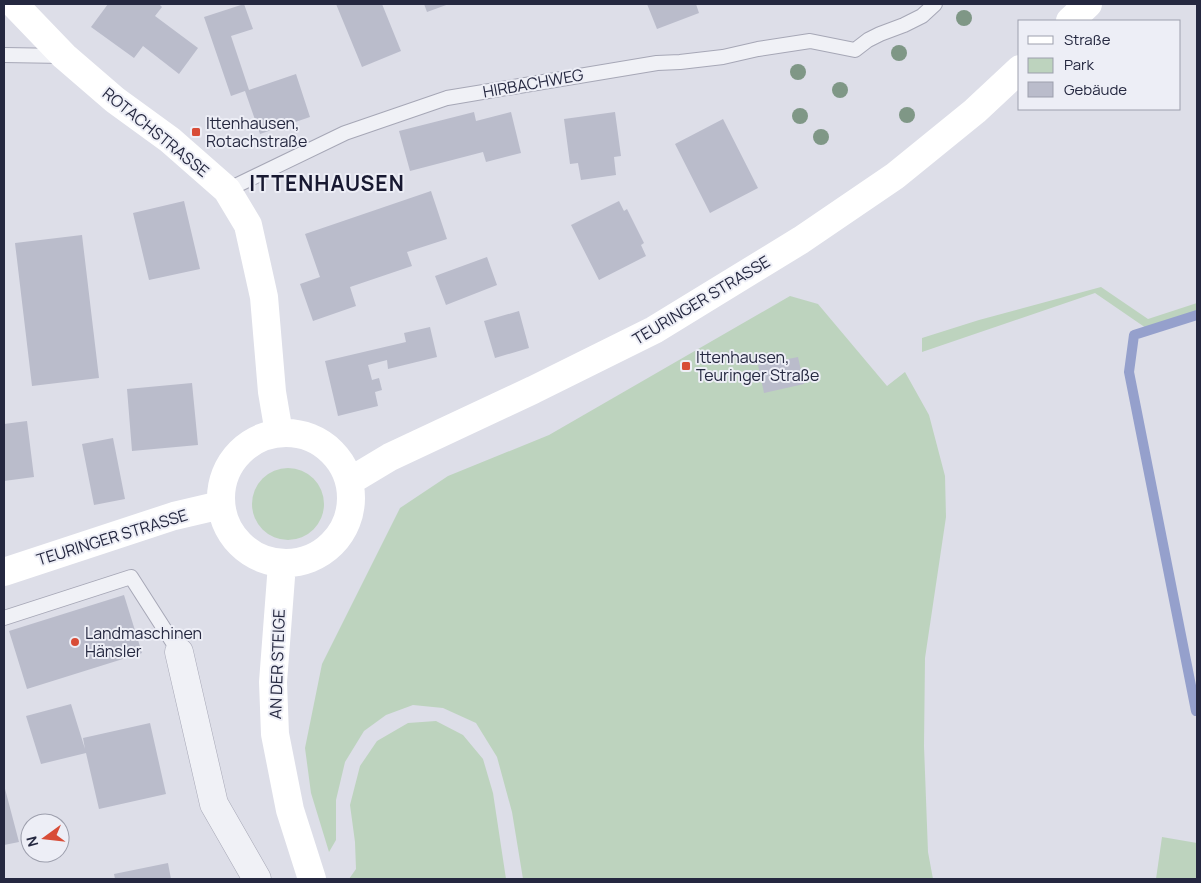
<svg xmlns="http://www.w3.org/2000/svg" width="1201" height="883" font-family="Manrope,sans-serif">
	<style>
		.green { fill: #bdd3be }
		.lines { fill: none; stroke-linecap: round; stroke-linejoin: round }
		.stream { stroke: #95a0cc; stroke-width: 10 }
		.building { fill: #babccb }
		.lane-casing { stroke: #a6a7b6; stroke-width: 16 }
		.street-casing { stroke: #a6a7b6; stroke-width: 29 }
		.lane { stroke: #f0f1f6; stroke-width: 14 }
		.street { stroke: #f0f1f6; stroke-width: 28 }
		.secondary { stroke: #fff; stroke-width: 28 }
		.tree { fill: #7f9786 }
		.poi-dot { fill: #d84c37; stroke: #edeef6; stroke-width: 2 }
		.labels { text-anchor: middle; stroke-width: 4; stroke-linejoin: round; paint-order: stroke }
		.street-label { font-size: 16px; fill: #252840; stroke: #edeef6 }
		.poi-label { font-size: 16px; fill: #252840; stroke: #edeef6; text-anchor: start }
		.district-label { font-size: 21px; font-weight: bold; letter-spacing: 1px; fill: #181931; stroke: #edeef6 }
	</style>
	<rect width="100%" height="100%" fill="#dddee8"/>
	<path class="green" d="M1101,287L1148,319L1197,303V312L1146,328L1095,293L922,352V338L979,320Z
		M790,296L818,304L887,386L905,372L929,415L945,476L946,517L925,658L924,746L928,852L933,879H523L512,812L497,757L476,723L443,708L413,705L386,715L364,731L345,762L336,800V840L329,852L311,793L305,748L322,664L400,508L448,476L549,435Z
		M252 504a36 36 0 1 1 72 0a36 36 0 1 1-72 0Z
		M436,721L463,735L483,759L493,793L506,879H349L356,869L355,842L350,805L360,766L377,741L408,723Z
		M1162,837L1197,843V879H1156Z"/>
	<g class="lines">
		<path class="stream" d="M1196,711L1129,372L1134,335L1197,315"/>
	</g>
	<path class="building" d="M108,4H159L162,7L155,16L198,48L179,74L143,46L134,58L91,27Z
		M244,4L253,29L231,36L249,90L296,74L310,117L260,134L245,91L231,96L204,17Z
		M336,4H382L401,51L362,67Z
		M424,4H449L427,12Z
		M647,4H696L699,13L657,29Z
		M474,112L476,121L511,112L521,153L486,162L483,152L410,171L399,131Z
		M615,112L621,156L614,157L616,175L581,180L578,163L570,164L564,119Z
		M723,119L758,188L710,213L675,144Z
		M431,191L447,239L407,252L412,266L350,287L356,306L313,321L300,284L320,277L305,234Z
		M184,201L200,269L149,280L133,213Z
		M619,201L624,211L627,209L644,243L641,245L646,256L599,280L571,225Z
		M82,235L99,378L32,386L15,243Z
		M487,257L497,285L446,305L435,276Z
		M519,311L529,348L495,358L484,321Z
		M430,327L437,357L388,369L387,360L368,365L372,380L379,378L382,390L375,392L378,406L338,416L325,361L406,342L404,333Z
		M798,357L804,384L764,393L758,365Z
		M192,383L198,445L132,451L127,389Z
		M27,421L34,477L4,481V424Z
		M113,438L125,499L94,505L82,444Z
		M124,595L142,653L27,689L9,631Z
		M71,704L85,749L83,738L150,723L166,794L99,809L86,753L41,764L26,716Z
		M4,785L19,842L4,845Z
		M168,863L171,879H115L114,874Z"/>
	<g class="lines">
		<defs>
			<path id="lane" d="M4,55L64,56
				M227,190L345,133L447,98L657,63L680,62L723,57L758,49L810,41L855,50L868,40L880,34L904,25L922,16L935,4
				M4,618L131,577L179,652"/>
			<path id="street" d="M179,652L214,804L257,879"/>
		</defs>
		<use href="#lane" class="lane-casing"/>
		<use href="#street" class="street-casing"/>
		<use href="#lane" class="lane"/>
		<use href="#street" class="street"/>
		<path class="secondary" d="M14,4L64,56L115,100L170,140L227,190L248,225L264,297L272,392L279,433
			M1070,21L1088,4
			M221 498a65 65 0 1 1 130 0a65 65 0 1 1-130 0Z
			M350,481L390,457L533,390L654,330L801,240L895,176L975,111L1020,69
			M282,564L273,682L275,734L290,810L312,879
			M4,572L174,516L221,505"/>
	</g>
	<g class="tree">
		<circle cx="964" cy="18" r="8"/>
		<circle cx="899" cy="53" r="8"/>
		<circle cx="798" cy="72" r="8"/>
		<circle cx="840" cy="90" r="8"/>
		<circle cx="907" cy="115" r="8"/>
		<circle cx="800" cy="116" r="8"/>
		<circle cx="821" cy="137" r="8"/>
	</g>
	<g class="poi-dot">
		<rect x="191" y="127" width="10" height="10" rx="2.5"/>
		<rect x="681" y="361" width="10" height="10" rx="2.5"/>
		<circle cx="75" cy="642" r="5"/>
	</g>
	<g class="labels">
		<g class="street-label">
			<text transform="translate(533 83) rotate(-10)" y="6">HIRBACHWEG</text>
			<text transform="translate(156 132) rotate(39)" y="6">ROTACHSTRASSE</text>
			<text transform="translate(701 300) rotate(-31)" y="6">TEURINGER STRASSE</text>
			<text transform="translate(112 537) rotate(-17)" y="6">TEURINGER STRASSE</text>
			<text transform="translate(277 664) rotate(-88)" y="6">AN DER STEIGE</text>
		</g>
		<g class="poi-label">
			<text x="206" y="129">Ittenhausen,<tspan x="206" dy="18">Rotachstraße</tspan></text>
			<text x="696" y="363">Ittenhausen,<tspan x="696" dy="18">Teuringer Straße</tspan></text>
			<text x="85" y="639">Landmaschinen<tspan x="85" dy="18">Hänsler</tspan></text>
		</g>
		<g class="district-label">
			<text x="327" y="191">ITTENHAUSEN</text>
		</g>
	</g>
	<rect width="1201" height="883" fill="none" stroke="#252840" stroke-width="10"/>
	<rect x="1018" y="20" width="162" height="90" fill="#edeef6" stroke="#9d9fad"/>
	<rect x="1028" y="36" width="25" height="8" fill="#ffffff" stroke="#9d9fad"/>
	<text x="1064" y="45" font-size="15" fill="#252840">Straße</text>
	<rect x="1028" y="58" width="25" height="15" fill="#bdd3be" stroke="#9d9fad"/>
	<text x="1064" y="70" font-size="15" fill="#252840">Park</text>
	<rect x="1028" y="82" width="25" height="15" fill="#babccb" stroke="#9d9fad"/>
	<text x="1064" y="95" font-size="15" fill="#252840">Gebäude</text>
	<g transform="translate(45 838) rotate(255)"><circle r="24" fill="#edeef6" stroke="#9d9fad"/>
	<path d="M0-4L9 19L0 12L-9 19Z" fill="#d84c37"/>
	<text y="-8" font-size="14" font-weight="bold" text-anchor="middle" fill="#252840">N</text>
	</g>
</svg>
